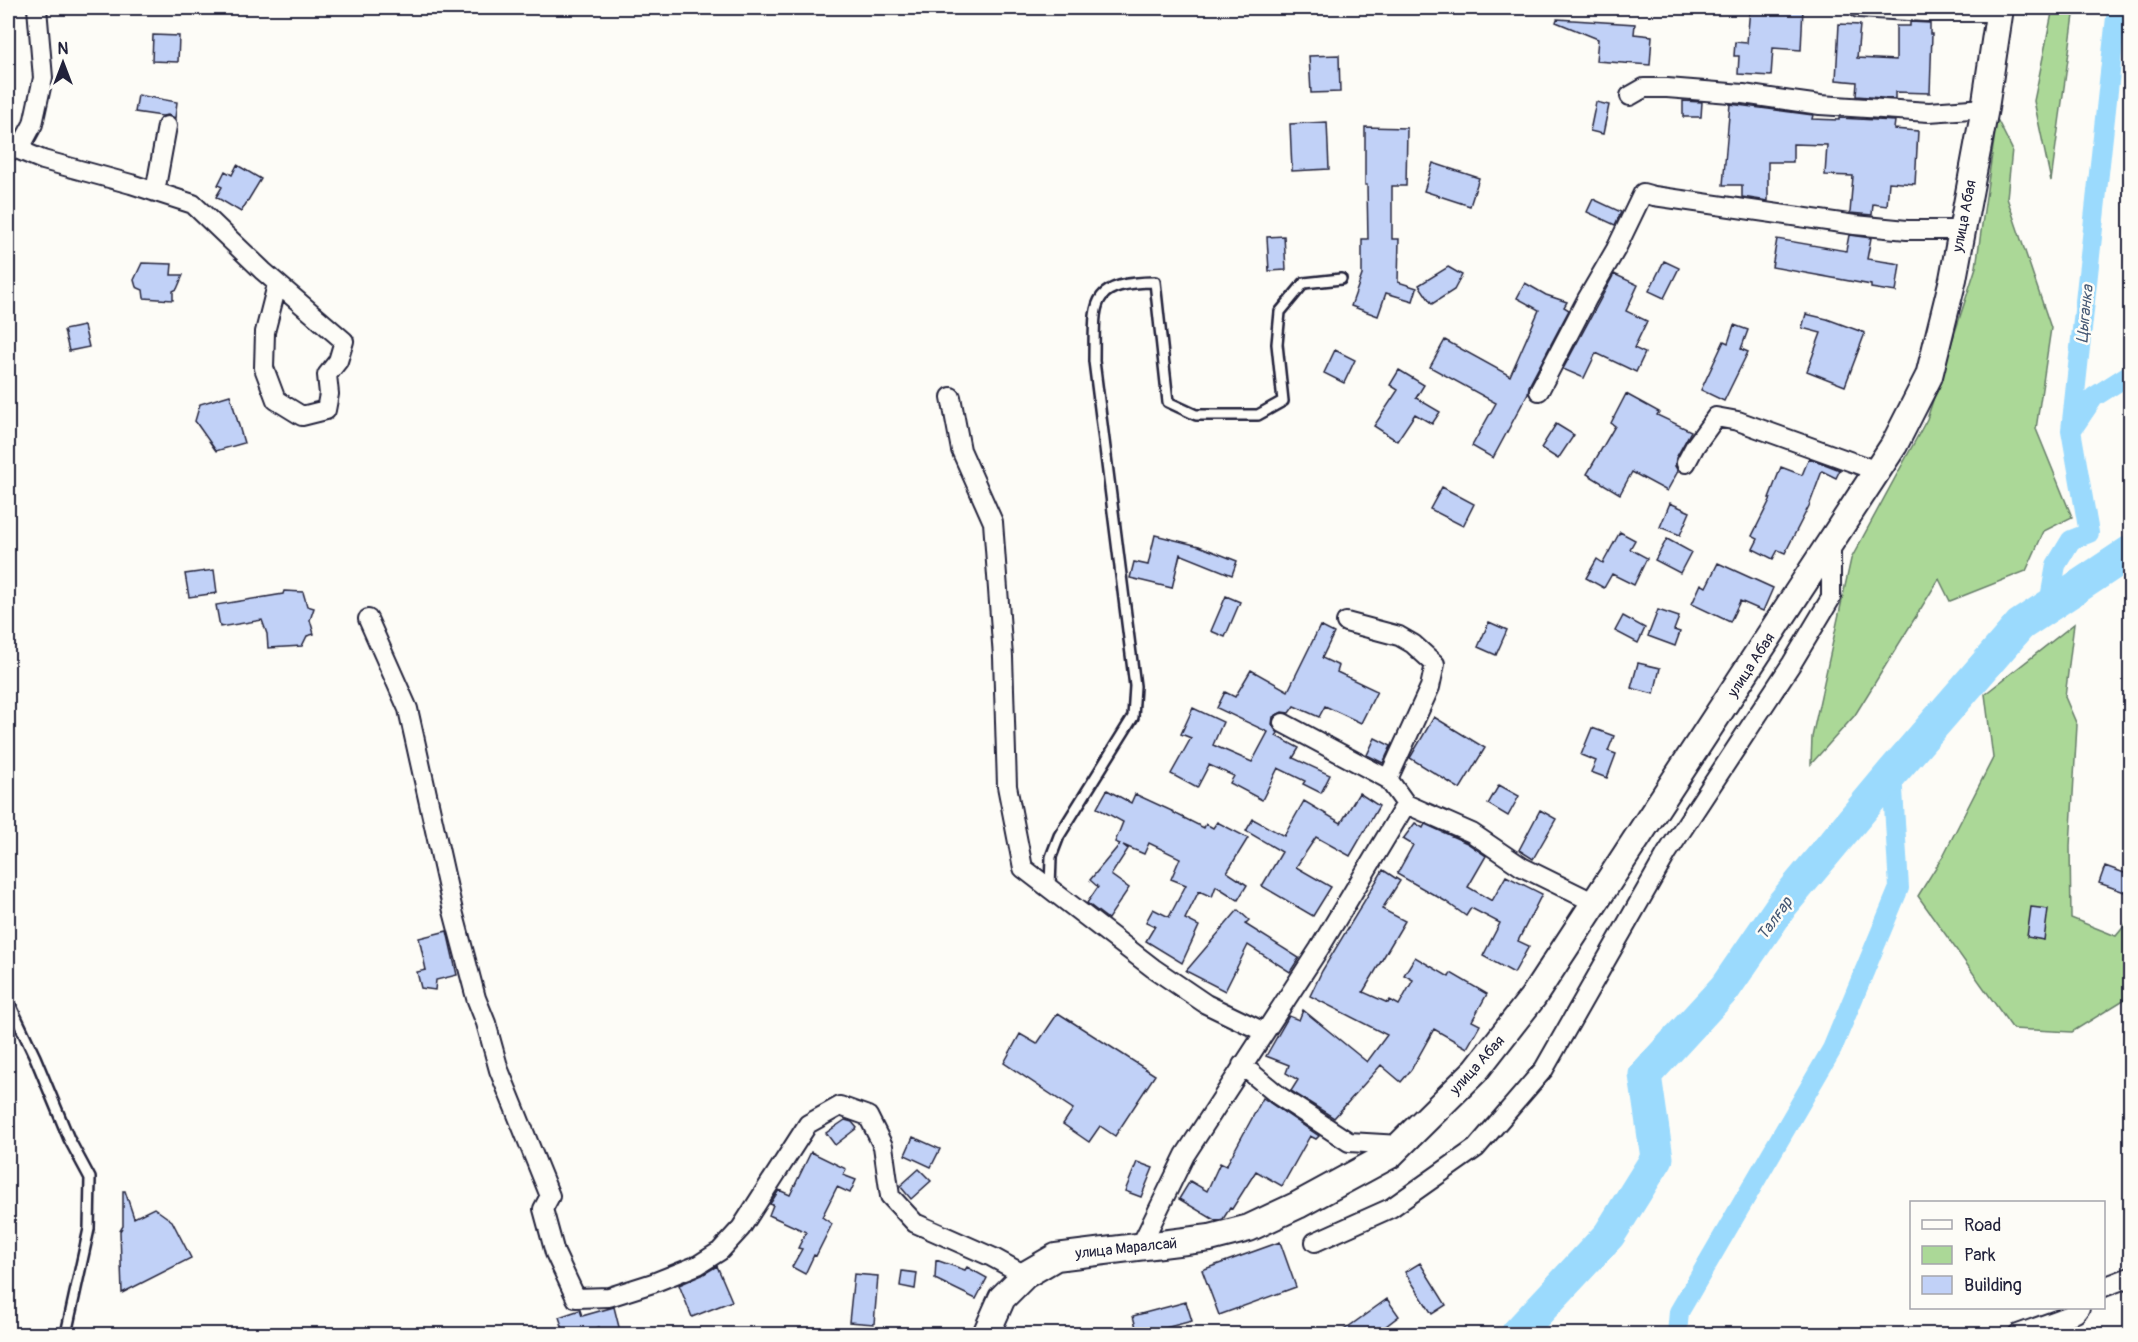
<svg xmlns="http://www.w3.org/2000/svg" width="2138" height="1342" font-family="Pangolin,sans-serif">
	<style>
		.green { fill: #abd897; stroke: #667d69; stroke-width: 1.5 }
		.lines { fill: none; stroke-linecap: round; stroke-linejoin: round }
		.canal { stroke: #9bdafd; stroke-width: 20 }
		.river { stroke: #9bdafd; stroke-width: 33 }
		.building { fill: #c1d1f7; stroke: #22223b; stroke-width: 1.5 }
		.lane-casing { stroke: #22223b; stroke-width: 14 }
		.street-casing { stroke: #22223b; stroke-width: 22 }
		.secondary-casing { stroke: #22223b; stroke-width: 30 }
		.lane { stroke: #fdfcf7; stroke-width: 9 }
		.street { stroke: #fdfcf7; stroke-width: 18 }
		.secondary { stroke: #fdfcf7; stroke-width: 26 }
		.labels { text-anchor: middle; stroke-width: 5; stroke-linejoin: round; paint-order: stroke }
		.street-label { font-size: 15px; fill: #22223b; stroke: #fdfcf7 }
		.water-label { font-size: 16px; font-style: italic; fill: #465975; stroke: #fdfcf7 }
	</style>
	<rect width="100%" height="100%" fill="#fdfcf7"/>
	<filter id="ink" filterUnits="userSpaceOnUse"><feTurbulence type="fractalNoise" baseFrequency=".0167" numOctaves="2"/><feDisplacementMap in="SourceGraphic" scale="12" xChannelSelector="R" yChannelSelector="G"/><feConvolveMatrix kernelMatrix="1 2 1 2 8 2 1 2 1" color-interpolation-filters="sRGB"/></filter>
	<g filter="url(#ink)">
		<path class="green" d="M2053,8H2075L2051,181L2034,101Z
			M1997,119L2012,149L2007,198L2051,328L2036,429L2072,517L2044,531L2026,571L1950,601L1939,579L1855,715L1811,764L1812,737L1851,559L1927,419L1976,267Z
			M2074,624L2065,697L2077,725L2070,846L2071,918L2116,936L2130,919V996L2072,1032L2013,1029L1918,896L1943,856L1993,758L1985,694Z"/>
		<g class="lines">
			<path class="canal" d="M2073,428L2094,397L2130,374
				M2049,604L2056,565L2071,540L2089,533L2071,430L2117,8
				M1677,1334L1679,1312L1832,1049L1899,888L1892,773"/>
			<path class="river" d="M1517,1334L1609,1235L1657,1158L1645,1075L1725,988L1782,905L1892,773L2020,625L2130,552"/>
		</g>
		<path class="building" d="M1750,8H1803L1801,50L1773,48L1771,76L1738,74L1739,56H1734L1735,42L1747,43Z
			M1557,19L1635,24L1634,34L1652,36L1650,65L1596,61L1598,39L1556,22Z
			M1910,22L1930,23V34H1932L1930,93L1895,92V99L1856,96L1857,82L1836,80L1839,24L1860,25L1857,58L1896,60V26H1910Z
			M153,35L179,36L178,62L152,61Z
			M1339,55L1340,92L1311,93L1309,56Z
			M138,95L177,102L175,118L168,115L162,116L135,112Z
			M1683,101L1702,102L1701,117H1683Z
			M1596,102L1609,105L1603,134L1590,131Z
			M1730,104L1813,115L1812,119L1839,120V118L1895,121L1894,129L1918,131L1915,184L1889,182L1887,206L1873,204L1872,215L1850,213L1853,176L1825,175L1827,145L1793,144V162H1768V201L1742,197V185H1723Z
			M1327,122L1329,169L1292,171L1290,124Z
			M1365,127L1407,128L1406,186H1392V239H1399L1398,282L1417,288L1413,301L1386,293L1378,316L1351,306L1362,275V239H1368L1367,185H1365Z
			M1433,163L1479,178L1470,206L1424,191Z
			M237,165L261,179L241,212L216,197L222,187L218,185L225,171L232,175Z
			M1593,199L1621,212L1615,225L1587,212Z
			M1849,235L1871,238L1867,259L1900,264L1896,292L1871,288V285L1772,267L1777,239L1846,251Z
			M1284,236L1286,270L1269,271L1267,237Z
			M1664,261L1679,268L1664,298L1649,291Z
			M142,263L172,264L171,275H183L177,289L173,291V300L144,298L143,290L136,287L134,280Z
			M1448,267L1462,275L1454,290L1432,304L1419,285Z
			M1614,274L1638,285L1626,311L1647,321L1634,348L1645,353L1636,372L1596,353L1584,378L1563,369Z
			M1525,283L1546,295L1567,302L1564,307L1569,310L1529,386L1528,393L1493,458L1472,446L1496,403L1430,367L1445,340L1510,376L1539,310L1517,298Z
			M1806,314L1827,319L1865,333L1845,386L1807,371L1821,333L1802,328Z
			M1734,325L1748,330L1741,349L1748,352L1724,401L1701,390L1724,341L1728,343Z
			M84,326L89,347L69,351L64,330Z
			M1335,350L1355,360L1344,383L1324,373Z
			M1399,370L1424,385L1416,398L1440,412L1432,424L1415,414L1397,441L1374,426L1398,390L1390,385Z
			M1626,394L1659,412L1657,415L1691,431L1676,458L1675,466L1678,471L1667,491L1632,472L1620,494L1587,474L1615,426L1611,423Z
			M230,395L244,443L216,451L195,421L200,404Z
			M1556,424L1574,435L1558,459L1541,448Z
			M1809,458L1840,470L1836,478L1822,471L1809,506L1785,553L1778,550L1773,559L1753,549L1758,539L1752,536L1771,498H1769L1781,467L1802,475Z
			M1442,487L1474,504L1463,526L1430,509Z
			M1670,503L1690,512L1680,535L1660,527Z
			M1620,532L1635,540L1630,549L1647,558L1634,585L1612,574L1604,588L1586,578L1597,559L1603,563Z
			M1155,535L1199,546L1237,561L1232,575L1180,554L1172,588L1130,578L1134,562L1148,565Z
			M1667,539L1691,552L1680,573L1655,560Z
			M1718,563L1773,588L1763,611L1740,601L1730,622L1692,604L1701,584L1706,587Z
			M214,570L217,593L189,597L185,574Z
			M284,591L303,592L307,606L314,608L310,620L314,634L307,636L302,646L268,648L267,634L262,620L220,627L216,605L283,594Z
			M1226,596L1240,602L1225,637L1211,631Z
			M1658,610L1679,617L1674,630L1680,632L1675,646L1648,636Z
			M1623,616L1645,628L1638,643L1615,631Z
			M1489,622L1507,630L1496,655L1478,647Z
			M1320,626L1334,633L1322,658L1339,666L1337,672L1377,691L1361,723L1325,706L1319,717L1294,706L1289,713L1282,712L1273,717L1272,724L1278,733L1276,736L1299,748L1293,758L1330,775L1321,793L1303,784L1305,781L1278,768L1262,800L1230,783L1234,776L1209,765L1197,788L1171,774L1191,738L1181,734L1193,708L1223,722L1213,745L1252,762L1268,732L1217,708L1225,692L1235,697L1251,670L1288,691Z
			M1638,663L1660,668L1654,694L1631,688Z
			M1434,717L1485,748L1460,789L1410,758Z
			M1592,728L1614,736L1608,751L1616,754L1607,778L1591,772L1596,761L1581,755Z
			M1375,738L1391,746L1383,763L1367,755Z
			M1499,785L1519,796L1508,816L1488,804Z
			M1107,790L1131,803L1135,794L1174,812V813L1204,828L1206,824L1213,828L1217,822L1248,838L1227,872L1247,885L1238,900L1216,886L1212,897L1199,891L1185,919L1199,926L1182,963L1146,941L1155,926L1146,922L1153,909L1169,917L1186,885L1171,879L1180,858L1149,843L1144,854L1123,845L1128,849L1111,875L1129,888L1108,919L1087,903L1098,887L1090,880L1120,844L1115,842L1123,822L1097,808Z
			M1359,793L1379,806L1350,856L1316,837L1296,867L1331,887L1313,916L1262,886L1282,852L1246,831L1253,819L1284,836L1304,801L1341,823Z
			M1540,810L1556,819L1533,859L1519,850Z
			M1415,823L1423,828L1425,824L1467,843L1486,856L1468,887L1492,901L1506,876L1542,894L1518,941L1529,946L1514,973L1483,956L1500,923L1471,908L1466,916L1445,901L1397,874L1413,845L1403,839Z
			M2105,866L2130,875V894L2099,883Z
			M1383,870L1400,881L1382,909L1405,921L1363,992L1388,1003L1390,1000L1399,1005L1413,980L1404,975L1415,957L1449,977L1451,973L1487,994L1472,1021L1480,1025L1467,1048L1434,1029L1411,1070L1401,1082L1381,1065L1334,1118L1291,1091L1298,1080L1286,1073L1289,1065L1266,1056L1289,1016L1299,1020L1303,1010L1367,1062L1387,1035L1310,996L1322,971Z
			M2031,907L2048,909L2044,940L2027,937Z
			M1238,910L1249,920L1245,924L1299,958L1290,972L1248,945L1225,991L1186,971Z
			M447,931L457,975L436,980L435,990L421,988L417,972L426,970L419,938Z
			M1058,1013L1155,1075L1115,1136L1100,1126L1089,1142L1063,1124L1073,1109L1004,1063L1020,1034L1037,1044Z
			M1263,1098L1319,1136L1316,1139L1310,1136L1282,1186L1256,1171L1232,1209L1230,1208L1223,1219L1216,1221L1179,1199L1190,1181L1207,1191L1220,1163L1226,1166Z
			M845,1120L852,1122L857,1128L835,1145L826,1133Z
			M913,1137L940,1149L931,1167L905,1155Z
			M811,1152L846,1169L843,1175L856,1180L850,1193L837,1187L822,1217L832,1224L816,1256L814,1255L805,1274L792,1267L802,1249L798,1248L806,1232L769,1215L773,1205L770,1204L779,1190L790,1195Z
			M1137,1162L1153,1168L1141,1197L1125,1191Z
			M919,1169L931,1181L911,1199L900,1186Z
			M123,1191H125L134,1218L154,1208L172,1221L191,1258L122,1293L120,1231L123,1226Z
			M1280,1242L1296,1287L1219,1315L1202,1270Z
			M936,1260L965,1270L967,1267L987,1278L976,1299L935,1279Z
			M1420,1263L1446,1305L1432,1314L1405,1272Z
			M717,1266L732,1301L692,1317L679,1285L702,1275Z
			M902,1271L917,1273L915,1289L900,1286Z
			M854,1274L878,1276L874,1324L849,1322Z
			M1387,1299L1399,1316L1374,1335H1337Z
			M1186,1302L1192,1321L1138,1335L1133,1316Z
			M614,1307L621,1335H601L599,1327L578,1335H565L559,1317L580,1310L582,1316Z"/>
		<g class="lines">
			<defs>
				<path id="lane" d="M1050,888L1051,857L1059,836L1133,717L1135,686L1094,361C1095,303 1087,283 1155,282L1168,402L1196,415H1258L1283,401L1277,344L1280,312L1304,283L1341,279
					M8,1000L35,1057L69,1139L90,1178L89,1229L66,1334"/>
				<path id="street" d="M1858,8L1925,12H1999
					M1630,96L1644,88H1667L1743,94L1820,105L1929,112L1985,108
					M9,148L19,150L33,124L43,78L37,8
					M19,150L43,160L131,184L193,204L263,271L344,341L338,361L327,375L329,394L326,410L302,416L276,400L264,368L265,332L276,289V283
					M155,192L167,126
					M1539,391L1587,299L1616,249L1643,193L1654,196L1855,225L1907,230H1962
					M951,397L961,450L993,522L1003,657L1007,786L1023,868L1153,968L1206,1004L1264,1032
					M1686,463L1695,446L1716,417L1738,421L1877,471
					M368,619L408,709L453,911L476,998L486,1023L499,1070L550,1196L543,1209L555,1253L576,1298L609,1297L653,1283L698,1265L720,1251L741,1228L808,1124L840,1106L868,1116L883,1146L890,1196L915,1223L992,1257L1025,1275
					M1346,622L1399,636L1413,644L1435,664L1430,687L1388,779
					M1406,804L1472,833L1522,867L1595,903
					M1242,1065L1279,1096L1349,1142L1400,1145
					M1315,1242L1391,1208L1476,1148L1544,1069L1667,853L1792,663L1831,598V542
					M1140,1247L1185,1155L1319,949L1406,804L1388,779L1283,723
					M2104,1287L2130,1277
					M2018,1334L2076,1313L2080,1308"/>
				<path id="secondary" d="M986,1334L1002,1298L1025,1275L1056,1257L1210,1238L1249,1228L1298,1205L1390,1155L1476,1070L1533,997L1894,445L1929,376L1953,279L1985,108L2000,8"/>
			</defs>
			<use href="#lane" class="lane-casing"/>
			<use href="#street" class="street-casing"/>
			<use href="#secondary" class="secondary-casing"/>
			<use href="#lane" class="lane"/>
			<use href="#street" class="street"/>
			<use href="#secondary" class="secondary"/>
		</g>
	</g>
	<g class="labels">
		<g class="street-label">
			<text transform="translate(1964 216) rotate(-79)" y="5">улица Абая</text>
			<text transform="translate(1751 665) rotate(-57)" y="5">улица Абая</text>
			<text transform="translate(1477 1065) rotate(-48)" y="5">улица Абая</text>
			<text transform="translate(1126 1248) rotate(-6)" y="5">улица Маралсай</text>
		</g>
		<g class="water-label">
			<text transform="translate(2084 314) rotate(-84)" y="6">Цыганка</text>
			<text transform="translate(1774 918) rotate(-54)" y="6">Талғар</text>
		</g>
	</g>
	<rect width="2138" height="1342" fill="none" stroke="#fdfcf7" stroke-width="30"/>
	<rect x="15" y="15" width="2108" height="1312" fill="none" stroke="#22223b" stroke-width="2" filter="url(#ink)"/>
	<rect x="1910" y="1201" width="195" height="108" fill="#fdfcf7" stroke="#a5a5ac" stroke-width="1.5"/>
	<rect x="1922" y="1220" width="30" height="9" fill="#fdfcf7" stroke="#a5a5ac" stroke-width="1.5"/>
	<text x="1964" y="1231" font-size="18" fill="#22223b">Road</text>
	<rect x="1922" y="1246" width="30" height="18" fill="#abd897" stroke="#a5a5ac" stroke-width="1.5"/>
	<text x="1964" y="1261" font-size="18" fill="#22223b">Park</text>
	<rect x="1922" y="1276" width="30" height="18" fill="#c1d1f7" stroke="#a5a5ac" stroke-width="1.5"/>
	<text x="1964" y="1291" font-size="18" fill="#22223b">Building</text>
	<g transform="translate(63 63)" stroke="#fdfcf7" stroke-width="4.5" paint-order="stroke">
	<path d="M0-4.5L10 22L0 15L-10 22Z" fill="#22223b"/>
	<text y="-9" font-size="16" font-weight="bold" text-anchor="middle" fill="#22223b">N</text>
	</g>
</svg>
